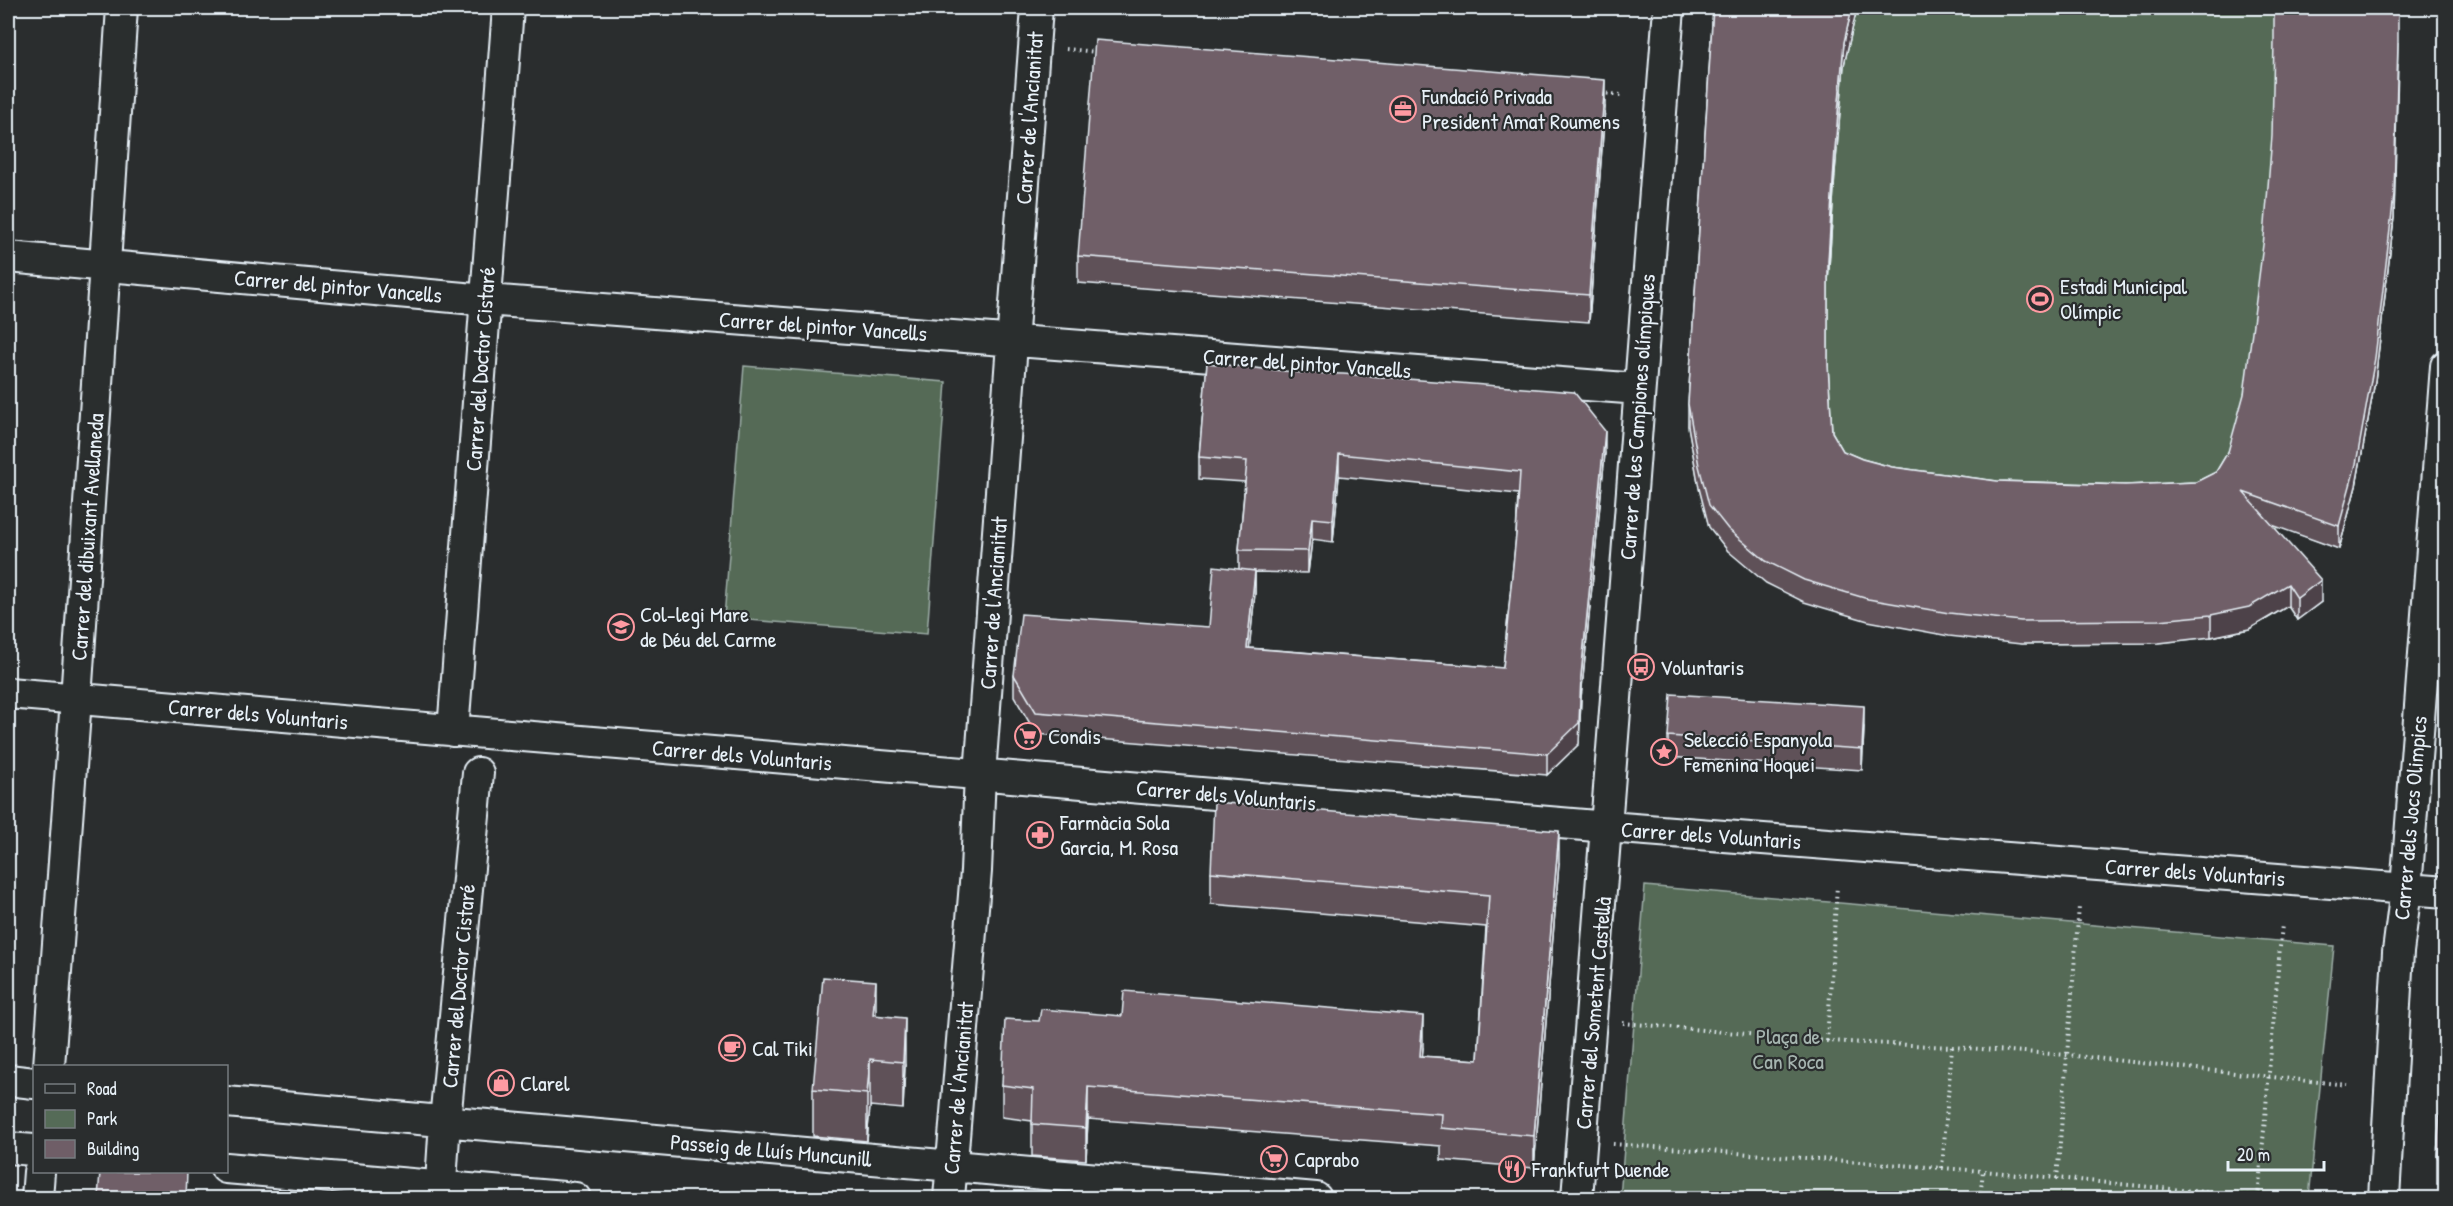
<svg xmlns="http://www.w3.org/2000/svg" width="2453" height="1206" font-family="'Patrick Hand',sans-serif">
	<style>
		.green { fill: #556b57; stroke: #9eaea8; stroke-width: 1.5 }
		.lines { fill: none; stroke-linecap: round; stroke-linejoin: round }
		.street-casing { stroke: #e8f1f8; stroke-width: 34 }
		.path { stroke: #e8f1f8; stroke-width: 4; stroke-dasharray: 1.5 4.5; stroke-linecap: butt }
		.street { stroke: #2a2d2e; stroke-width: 30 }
		.wall { fill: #5f5159; stroke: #e8f1f8; stroke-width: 1.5; fill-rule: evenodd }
		.shaded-wall { fill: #4e4248; stroke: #e8f1f8; stroke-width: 1.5 }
		.building { fill: #6f5e67; stroke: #e8f1f8; stroke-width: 1.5 }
		.labels { text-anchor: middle; stroke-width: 4.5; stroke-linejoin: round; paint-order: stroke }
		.poi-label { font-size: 22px; fill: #e8f1f8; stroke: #2a2d2e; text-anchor: start }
		.street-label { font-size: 22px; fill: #e8f1f8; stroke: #2a2d2e }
		.park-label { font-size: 22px; fill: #a6b5b0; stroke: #2a2d2e }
	</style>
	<rect width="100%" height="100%" fill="#2a2d2e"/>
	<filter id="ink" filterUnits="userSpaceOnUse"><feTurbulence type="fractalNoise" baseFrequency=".0167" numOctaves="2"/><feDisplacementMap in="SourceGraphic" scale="12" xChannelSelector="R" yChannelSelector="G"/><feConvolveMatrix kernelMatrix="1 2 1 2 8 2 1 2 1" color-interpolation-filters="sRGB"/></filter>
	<g filter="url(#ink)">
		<path class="green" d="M1715,8H2397L2394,217L2375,381L2356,486L2339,549L2279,527L2265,539L2297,620L2285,602L2272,616L2249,629L2211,637L2159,643L2021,644L1728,551L1709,527L1699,488L1688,426Z
			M744,366L946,382L927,634L724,618Z
			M1645,886L2334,946L2309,1198H1620Z"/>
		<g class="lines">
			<defs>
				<path id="street" d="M8,257L486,300L1639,389
					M8,693L1608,827L2446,892
					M453,731L508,8
					M49,1066L76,699L122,8
					M8,1080L34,1083
					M226,1102L1316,1198
					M8,1148L34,1150
					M226,1168L575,1198
					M37,1198L39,1172
					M440,1198L445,1121L478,773
					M949,1198L976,871L980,774L1037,8
					M1577,1198C1610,802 1637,404 1669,8
					M2384,1198L2398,952L2406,889L2446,366"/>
			</defs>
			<use href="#street" class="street-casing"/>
			<path class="path" d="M1066,49L1097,52
				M1601,93L1621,95
				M1623,1023L1827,1041L1952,1047L2067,1055L2347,1085
				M1827,1041L1837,886
				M1613,1144L1983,1171L2266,1198
				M1942,1168L1952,1047
				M2057,1179L2079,907
				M1980,1198L1983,1171
				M2258,1198L2282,924"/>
			<use href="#street" class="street"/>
		</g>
		<path class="wall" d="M1713,8H1857L1844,65L1835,172L1828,283V365L1832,432L1843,451L1862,459L1892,467L1997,481L2125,485L2196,482L2216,472L2228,452L2398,64L2394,217L2375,381L2356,486L2339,549L2272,525L2321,602L2297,620L2288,606L2249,629L2211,637L2159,643L2021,644L1949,636L1868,621L1804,602L1766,583L1728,551L1709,527L1699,488L1688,426V404Z
			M1605,107L1589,322L1078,283V256Z
			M1207,363L1605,453L1581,698L1579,744L1547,775L1036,734L1014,696V675L1209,627L1239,569V550L1245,482L1199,479V457ZM1339,476L1518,494L1516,535L1503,668L1249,648L1255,593V572L1308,573L1312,539L1333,542Z
			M1864,727L1862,770L1668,757V736Z
			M1559,863L1534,1168L1441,1160V1146L1088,1119L1086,1160L1032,1156V1121L1002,1117V1085L1423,1048L1422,1056L1478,1060L1486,927L1211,904V872Z
			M876,1016L905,1065L903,1109L870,1106L867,1141L813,1136V1089Z
			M2445,1028V1185L2437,1184V1157Z"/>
		<path class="shaded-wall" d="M1852,8H1857L1844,65L1835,172L1828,283V261L1835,149L1844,42Z
			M2398,42L2394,217L2375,381L2356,486L2339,549V526Z
			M1605,80V107L1589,322V295Z
			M1605,431V453L1581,698L1579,744L1547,775V754L1581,676Z
			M1339,454V476L1333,542V520Z
			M1312,518V539L1308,573V551Z
			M1255,571V593L1247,670V648Z
			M2321,580V602L2297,620V598Z
			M2288,584V606L2249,629L2211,637V615Z
			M1864,706V727L1862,770V749Z
			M1559,831V863L1534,1168V1136Z
			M876,981V1028L873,1062V1015Z
			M1423,1016V1048L1420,1088V1056Z
			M905,1018V1065L903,1109V1062Z
			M870,1059V1106L867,1141V1094Z
			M1088,1087V1119L1086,1160V1128Z"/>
		<path class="building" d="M1713,8H1852L1844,42L1835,149L1828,261V365L1832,432L1843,451L1862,459L1892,467L1997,481L2125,485L2196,482L2216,472L2228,452L2244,394L2264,237L2272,136L2274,41V8H2398V42L2394,195L2375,358L2356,464L2339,526L2243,492L2321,580L2297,598L2288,584L2249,607L2211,615L2159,620L2021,621L1949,613L1868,599L1804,580L1766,561L1728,529L1709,505L1699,466L1688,404Z
			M1095,40L1605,80L1589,295L1078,256Z
			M1207,363L1303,373L1343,374L1574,392L1605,431L1581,676L1579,723L1547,754L1036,712L1014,675L1021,614L1209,627L1214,566L1255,571L1247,648L1503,668L1516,535L1520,472L1339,454L1333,520L1312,518L1308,551L1239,550L1247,461L1199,457Z
			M1671,694L1864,706L1862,749L1668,736Z
			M1214,802L1559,831L1534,1136L1441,1128L1442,1114L1088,1087L1086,1128L1032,1124L1033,1089L1002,1085L1005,1019L1039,1021L1041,1009L1122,1016L1124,991L1423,1016L1420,1056L1478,1060L1489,895L1211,872Z
			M823,977L876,981L873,1015L905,1018L903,1062L870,1059L867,1094L813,1089Z
			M2445,1028V1158L2437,1157Z
			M100,1172H187L186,1198H98Z"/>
	</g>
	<defs>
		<symbol id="office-ring" viewBox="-11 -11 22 22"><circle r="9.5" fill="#2a2d2e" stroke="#ff9aa2" stroke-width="1.5"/><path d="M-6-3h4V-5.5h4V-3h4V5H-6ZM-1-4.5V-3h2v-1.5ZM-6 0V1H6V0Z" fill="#ff9aa2"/></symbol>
		<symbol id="stadium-ring" viewBox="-11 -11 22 22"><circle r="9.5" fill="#2a2d2e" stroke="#ff9aa2" stroke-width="1.5"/><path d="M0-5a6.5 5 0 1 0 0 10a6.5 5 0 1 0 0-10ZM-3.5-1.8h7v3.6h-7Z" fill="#ff9aa2"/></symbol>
		<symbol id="school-ring" viewBox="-11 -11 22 22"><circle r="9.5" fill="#2a2d2e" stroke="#ff9aa2" stroke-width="1.5"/><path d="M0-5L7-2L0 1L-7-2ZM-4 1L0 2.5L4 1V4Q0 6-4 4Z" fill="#ff9aa2"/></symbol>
		<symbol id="bus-ring" viewBox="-11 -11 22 22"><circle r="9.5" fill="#2a2d2e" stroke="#ff9aa2" stroke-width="1.5"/><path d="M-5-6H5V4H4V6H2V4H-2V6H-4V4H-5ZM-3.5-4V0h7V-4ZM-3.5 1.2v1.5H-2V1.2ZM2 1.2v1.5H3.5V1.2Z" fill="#ff9aa2"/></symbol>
		<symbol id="supermarket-ring" viewBox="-11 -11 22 22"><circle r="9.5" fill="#2a2d2e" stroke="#ff9aa2" stroke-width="1.5"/><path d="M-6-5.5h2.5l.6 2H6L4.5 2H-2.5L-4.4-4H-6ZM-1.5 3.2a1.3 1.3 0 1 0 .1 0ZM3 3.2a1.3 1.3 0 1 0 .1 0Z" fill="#ff9aa2"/></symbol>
		<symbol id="sight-ring" viewBox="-11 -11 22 22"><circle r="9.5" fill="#2a2d2e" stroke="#ff9aa2" stroke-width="1.5"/><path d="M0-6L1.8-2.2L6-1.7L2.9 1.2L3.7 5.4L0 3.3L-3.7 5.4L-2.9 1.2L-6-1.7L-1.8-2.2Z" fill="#ff9aa2"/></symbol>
		<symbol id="pharmacy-ring" viewBox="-11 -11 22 22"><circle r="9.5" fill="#2a2d2e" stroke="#ff9aa2" stroke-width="1.5"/><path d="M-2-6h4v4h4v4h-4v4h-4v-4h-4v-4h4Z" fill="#ff9aa2"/></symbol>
		<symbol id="cafe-ring" viewBox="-11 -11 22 22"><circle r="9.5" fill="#2a2d2e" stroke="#ff9aa2" stroke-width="1.5"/><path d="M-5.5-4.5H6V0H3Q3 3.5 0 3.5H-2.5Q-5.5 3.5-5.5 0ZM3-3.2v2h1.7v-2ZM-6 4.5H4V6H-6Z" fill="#ff9aa2"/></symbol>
		<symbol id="shop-ring" viewBox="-11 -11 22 22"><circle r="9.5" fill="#2a2d2e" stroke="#ff9aa2" stroke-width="1.5"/><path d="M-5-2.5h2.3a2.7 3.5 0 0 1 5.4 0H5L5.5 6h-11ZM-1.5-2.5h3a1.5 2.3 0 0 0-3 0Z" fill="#ff9aa2"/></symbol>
		<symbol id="restaurant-ring" viewBox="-11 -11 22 22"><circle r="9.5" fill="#2a2d2e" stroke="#ff9aa2" stroke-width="1.5"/><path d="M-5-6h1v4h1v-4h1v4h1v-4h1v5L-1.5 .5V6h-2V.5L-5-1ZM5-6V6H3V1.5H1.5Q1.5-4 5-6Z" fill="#ff9aa2"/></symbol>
	</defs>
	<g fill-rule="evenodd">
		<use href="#office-ring" x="1388" y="94" width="30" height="30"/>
		<use href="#stadium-ring" x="2025" y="284" width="30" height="30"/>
		<use href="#school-ring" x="606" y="612" width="30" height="30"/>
		<use href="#bus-ring" x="1626" y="652" width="30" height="30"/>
		<use href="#supermarket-ring" x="1013" y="721" width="30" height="30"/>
		<use href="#sight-ring" x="1649" y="737" width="30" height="30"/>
		<use href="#pharmacy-ring" x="1025" y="820" width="30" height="30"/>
		<use href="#cafe-ring" x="717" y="1033" width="30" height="30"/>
		<use href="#shop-ring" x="486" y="1068" width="30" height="30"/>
		<use href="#supermarket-ring" x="1259" y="1144" width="30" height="30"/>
		<use href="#restaurant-ring" x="1497" y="1154" width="30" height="30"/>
	</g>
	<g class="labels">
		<g class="poi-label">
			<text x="1422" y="104">Fundació Privada<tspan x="1422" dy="25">President Amat Roumens</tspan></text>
			<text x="2060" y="294">Estadi Municipal<tspan x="2060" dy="25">Olímpic</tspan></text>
			<text x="640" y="622">Col-legi Mare<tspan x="640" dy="25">de Déu del Carme</tspan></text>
			<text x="1660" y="675">Voluntaris</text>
			<text x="1048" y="744">Condis</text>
			<text x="1684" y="747">Selecció Espanyola<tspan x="1684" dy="25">Femenina Hoquei</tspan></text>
			<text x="1060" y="830">Farmàcia Sola<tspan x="1060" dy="25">Garcia, M. Rosa</tspan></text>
			<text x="752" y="1056">Cal Tiki</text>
			<text x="520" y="1091">Clarel</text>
			<text x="1294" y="1167">Caprabo</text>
			<text x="1532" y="1177">Frankfurt Duende</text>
		</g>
		<g class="street-label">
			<text transform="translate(1029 118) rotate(-86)" y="8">Carrer de l'Ancianitat</text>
			<text transform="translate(338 286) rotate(5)" y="8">Carrer del pintor Vancells</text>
			<text transform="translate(823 326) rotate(4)" y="8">Carrer del pintor Vancells</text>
			<text transform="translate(1307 363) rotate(4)" y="8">Carrer del pintor Vancells</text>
			<text transform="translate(480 369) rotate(-86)" y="8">Carrer del Doctor Cistaré</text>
			<text transform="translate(1637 417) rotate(-86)" y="8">Carrer de les Campiones olímpiques</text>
			<text transform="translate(87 537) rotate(-86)" y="8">Carrer del dibuixant Avellaneda</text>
			<text transform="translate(993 603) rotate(-86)" y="8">Carrer de l'Ancianitat</text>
			<text transform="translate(258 714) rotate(5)" y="8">Carrer dels Voluntaris</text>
			<text transform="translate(742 755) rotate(5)" y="8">Carrer dels Voluntaris</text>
			<text transform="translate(1226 795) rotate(5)" y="8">Carrer dels Voluntaris</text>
			<text transform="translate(2410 818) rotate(-85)" y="8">Carrer dels Jocs Olimpics</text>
			<text transform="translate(1711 835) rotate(4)" y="8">Carrer dels Voluntaris</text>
			<text transform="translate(2195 872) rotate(4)" y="8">Carrer dels Voluntaris</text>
			<text transform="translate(458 986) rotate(-85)" y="8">Carrer del Doctor Cistaré</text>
			<text transform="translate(1593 1013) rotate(-85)" y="8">Carrer del Sometent Castellà</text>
			<text transform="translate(958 1088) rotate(-85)" y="8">Carrer de l'Ancianitat</text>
			<text transform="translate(771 1150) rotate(5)" y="8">Passeig de Lluís Muncunill</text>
		</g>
		<g class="park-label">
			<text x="1788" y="1044">Plaça de<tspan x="1788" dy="25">Can Roca</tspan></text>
		</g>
	</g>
	<rect width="2453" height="1206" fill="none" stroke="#2a2d2e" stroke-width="30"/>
	<rect x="15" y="15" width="2423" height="1176" fill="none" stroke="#e8f1f8" stroke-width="2" filter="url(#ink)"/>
	<rect x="33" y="1065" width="195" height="108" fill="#2a2d2e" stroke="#767b7f" stroke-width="1.5"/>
	<rect x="45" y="1084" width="30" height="9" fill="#2a2d2e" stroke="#767b7f" stroke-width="1.5"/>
	<text x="87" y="1095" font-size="18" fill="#e8f1f8">Road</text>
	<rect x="45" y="1110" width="30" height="18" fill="#556b57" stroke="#767b7f" stroke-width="1.5"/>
	<text x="87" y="1125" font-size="18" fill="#e8f1f8">Park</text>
	<rect x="45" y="1140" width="30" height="18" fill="#6f5e67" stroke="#767b7f" stroke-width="1.5"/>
	<text x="87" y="1155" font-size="18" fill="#e8f1f8">Building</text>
	<path d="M2228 1161v9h96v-9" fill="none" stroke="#e8f1f8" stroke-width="3"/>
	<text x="2237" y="1161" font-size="18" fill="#e8f1f8" stroke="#2a2d2e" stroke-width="4.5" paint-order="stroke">20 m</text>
</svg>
